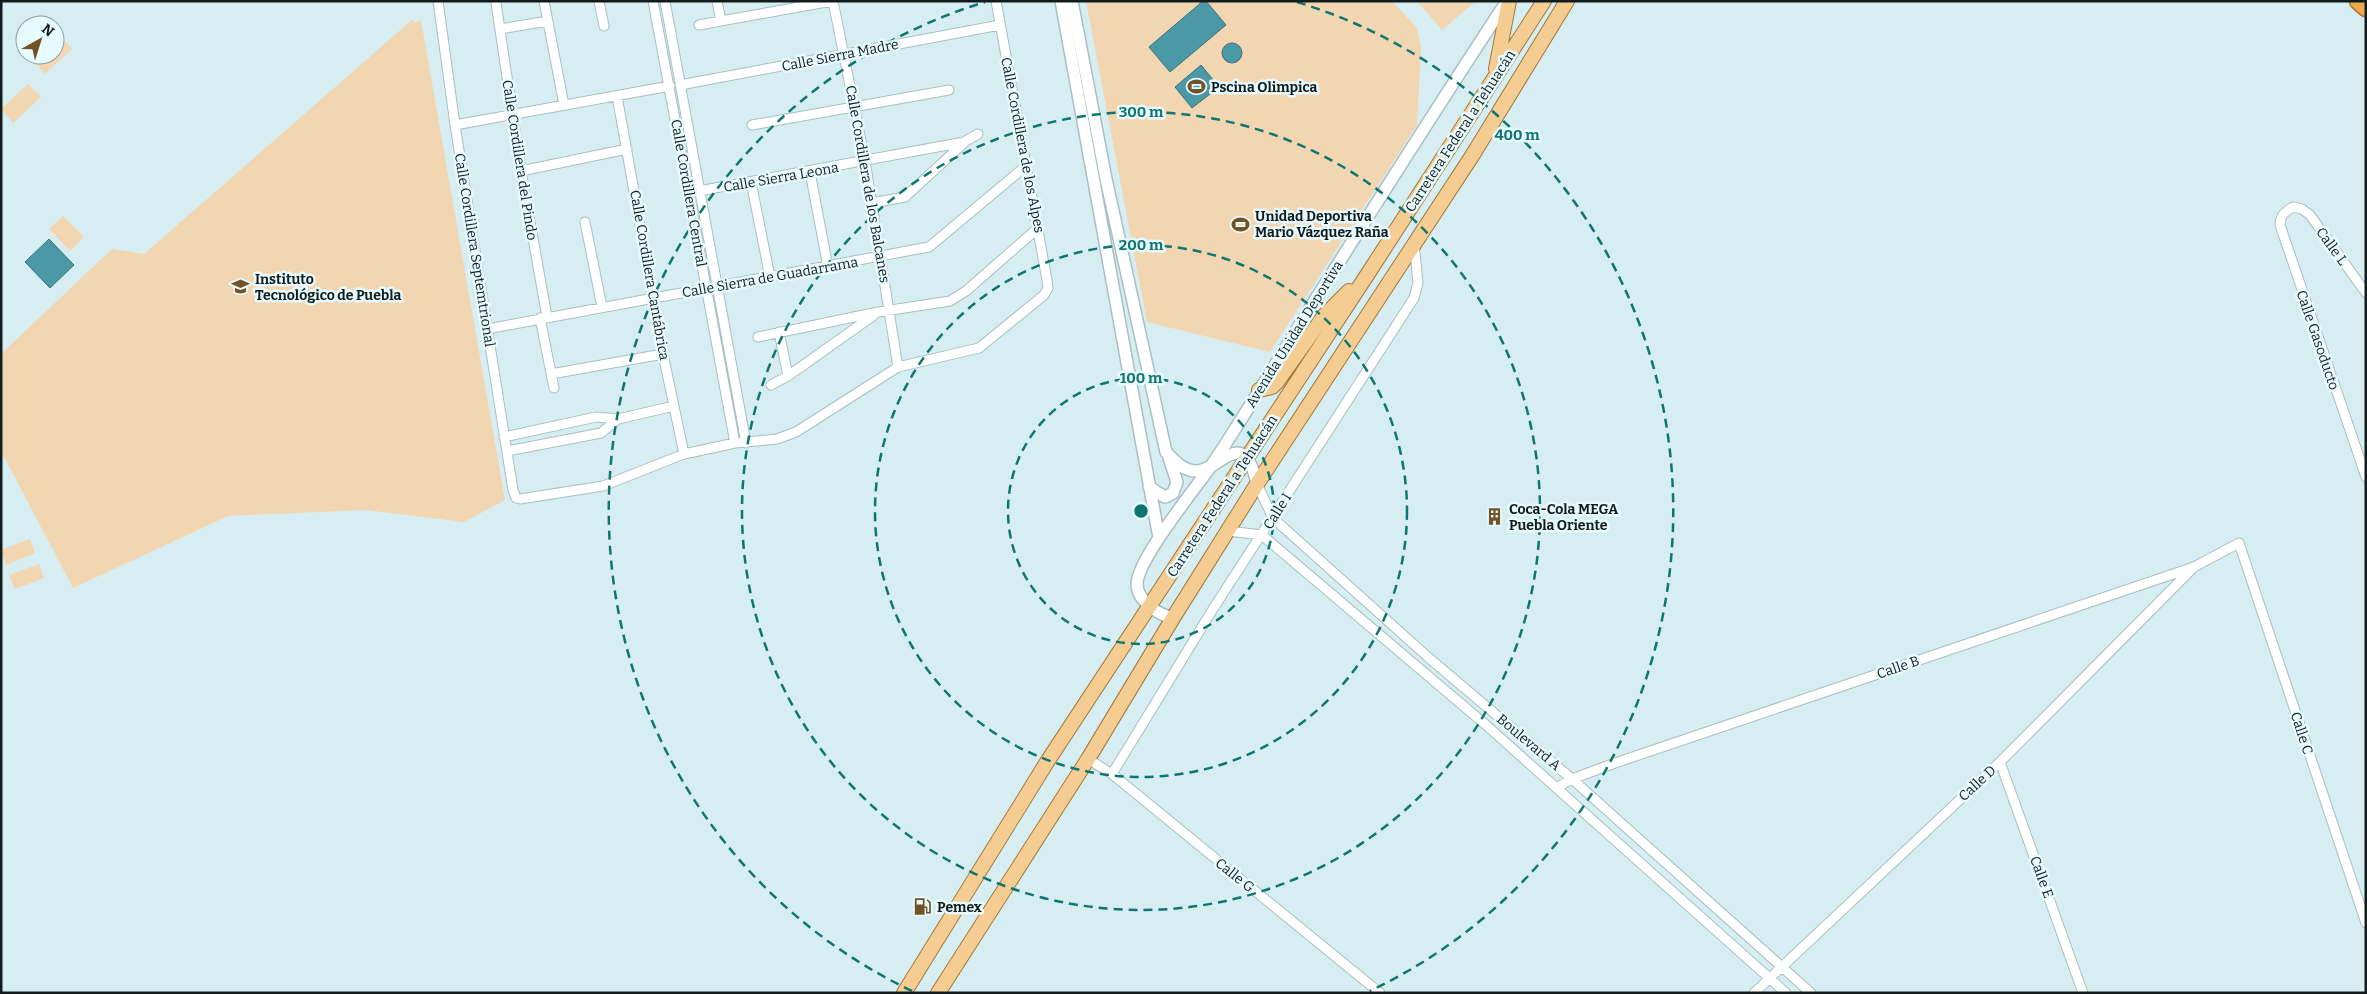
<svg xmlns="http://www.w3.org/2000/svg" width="2367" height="994" font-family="Bitter,serif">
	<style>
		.green { fill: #f2d5b1 }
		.water { fill: #4b98a6; stroke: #3a737d }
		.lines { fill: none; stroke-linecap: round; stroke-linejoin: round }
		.minor-casing { stroke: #a8bfc3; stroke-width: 11 }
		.tertiary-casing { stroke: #a8bfc3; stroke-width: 14 }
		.primary-casing { stroke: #a2793a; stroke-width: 16 }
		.motorway-casing { stroke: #a2793a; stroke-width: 19 }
		.minor { stroke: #fff; stroke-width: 9 }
		.tertiary { stroke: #fff; stroke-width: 11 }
		.primary { stroke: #f5cd92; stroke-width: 14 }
		.motorway { stroke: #efab49; stroke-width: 16 }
		.ring { fill: none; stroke: #0f766e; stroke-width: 2.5; stroke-dasharray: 9 6 }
		.labels { text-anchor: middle; stroke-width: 5; stroke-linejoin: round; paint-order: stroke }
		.street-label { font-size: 14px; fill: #131c1d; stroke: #e7fafe }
		.poi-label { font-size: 14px; font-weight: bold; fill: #131c1d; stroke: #e7fafe; text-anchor: start }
		.centre { fill: #0f766e; stroke: #e7fafe; stroke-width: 2.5 }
		.ring-label { font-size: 15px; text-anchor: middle; font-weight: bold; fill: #0f766e; stroke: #e7fafe; stroke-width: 5; stroke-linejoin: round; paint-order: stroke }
	</style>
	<rect width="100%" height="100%" fill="#d6eef2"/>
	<path class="green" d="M1086,1H1392L1417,28L1421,48L1417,125L1270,352L1147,322Z
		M1417,1H1476L1442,30Z
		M413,19V23L421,20L505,500L464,522L366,510L228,516L73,588L1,451V354L112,249L144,254Z
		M55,30L72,49L45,74L27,55H55Z
		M28,84L41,97L13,123L1,109Z
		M63,216L84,237L70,251L49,229Z
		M30,539L35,553L6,565L1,550Z
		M39,564L44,578L15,589L9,575Z"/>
	<path class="water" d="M1203,1H1206L1226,25L1170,72L1149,47Z
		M1222 53a10 10 0 1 1 20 0a10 10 0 1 1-20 0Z
		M1201,65L1219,87L1192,108L1175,87Z
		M49,239L74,265L50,288L25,262Z"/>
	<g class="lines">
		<defs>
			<path id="minor" d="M438,1L455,125L513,490L516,498L520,499L603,486L684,454L735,443L777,439L796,432L898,367L979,348L1044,295L1048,288L1047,280L996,1
				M544,1L564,105
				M599,1L604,26
				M653,1L735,443
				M665,1L746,443
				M717,1L721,21
				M833,1L865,161L898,367
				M496,3L521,171L547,317
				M699,25L832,1
				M500,29L548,21
				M680,85L1000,25
				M617,96L663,354L684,454
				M455,125L670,86
				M752,125L949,90
				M521,171L627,149
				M810,172L828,267
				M751,182L770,277
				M699,191L964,142L978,134
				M872,203L905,197L964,143
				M585,222L602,307
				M2366,293L2310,215L2302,209L2293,207C2285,212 2280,215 2280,225L2366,477
				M540,318L554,388
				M487,329L929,247L1026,166
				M779,332L788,376
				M758,337L878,312L950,301L966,291L1038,228
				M551,374L663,354
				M771,385L788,376L874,315
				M504,437L596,417L618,419L674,406
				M507,451L601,433L618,419
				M1257,484L1273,518L1429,658L1572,779L1811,993
				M1228,531L1262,535L1486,725L1786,993
				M1088,759L1112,774L1380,993
				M2000,762L2083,993
				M1112,774L1213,609L1414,298L1418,283L1414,243
				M1556,788L1572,779L1615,763L2194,567L2239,543L2366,923
				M1754,993L2000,762L2192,569"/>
			<path id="tertiary" d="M1061,1L1159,538
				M1072,1L1106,179L1166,452C1174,460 1182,470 1195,471C1218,474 1243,421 1257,484
				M1149,487L1165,497L1173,493L1177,482L1169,458
				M1173,618C1159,615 1137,601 1137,584C1137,560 1195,489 1211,466C1248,411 1282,353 1317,297C1380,198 1442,99 1507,1"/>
			<path id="primary" d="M1496,69L1509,1
				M1259,390L1272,387L1277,382L1324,316L1349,291
				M904,993L1047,762L1371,269L1544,1
				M938,993L1088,759L1173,618L1257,484L1472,156L1567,1"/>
			<path id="motorway" d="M2358,1L2366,8"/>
		</defs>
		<use href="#minor" class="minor-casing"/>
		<use href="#tertiary" class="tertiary-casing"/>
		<use href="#primary" class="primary-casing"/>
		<use href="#motorway" class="motorway-casing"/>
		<use href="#minor" class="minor"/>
		<use href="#tertiary" class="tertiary"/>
		<use href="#primary" class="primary"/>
		<use href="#motorway" class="motorway"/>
	</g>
	<g class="ring">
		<circle cx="1141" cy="511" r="133"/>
		<circle cx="1141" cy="511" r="266"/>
		<circle cx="1141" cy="511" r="399"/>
		<path d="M912 991A532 532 0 0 1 985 2M1297 2A532 532 0 0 1 1370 991"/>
	</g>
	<defs>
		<symbol id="stadium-bare" viewBox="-9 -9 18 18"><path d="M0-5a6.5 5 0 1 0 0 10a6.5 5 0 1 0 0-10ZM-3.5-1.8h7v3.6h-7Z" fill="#725328" stroke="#e7fafe" stroke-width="2.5" paint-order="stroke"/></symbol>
		<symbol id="university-bare" viewBox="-9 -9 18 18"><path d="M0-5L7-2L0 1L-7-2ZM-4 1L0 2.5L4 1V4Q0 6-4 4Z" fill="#725328" stroke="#e7fafe" stroke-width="2.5" paint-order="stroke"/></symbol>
		<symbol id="building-bare" viewBox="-9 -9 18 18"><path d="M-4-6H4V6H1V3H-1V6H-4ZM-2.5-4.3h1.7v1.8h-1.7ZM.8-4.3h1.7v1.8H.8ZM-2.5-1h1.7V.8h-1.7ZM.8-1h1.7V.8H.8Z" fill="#725328" stroke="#e7fafe" stroke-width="2.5" paint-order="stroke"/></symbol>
		<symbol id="fuel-bare" viewBox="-9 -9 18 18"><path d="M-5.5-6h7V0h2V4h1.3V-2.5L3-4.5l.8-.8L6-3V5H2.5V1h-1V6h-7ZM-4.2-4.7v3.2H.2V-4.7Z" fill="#725328" stroke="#e7fafe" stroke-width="2.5" paint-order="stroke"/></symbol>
	</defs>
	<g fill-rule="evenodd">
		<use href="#stadium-bare" x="1184" y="74" width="25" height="25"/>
		<use href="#stadium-bare" x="1228" y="212" width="25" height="25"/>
		<use href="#university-bare" x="228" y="274" width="25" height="25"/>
		<use href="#building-bare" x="1482" y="504" width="25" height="25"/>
		<use href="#fuel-bare" x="910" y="894" width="25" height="25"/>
	</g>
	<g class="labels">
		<g class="street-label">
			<text transform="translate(840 55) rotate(-11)" y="5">Calle Sierra Madre</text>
			<text transform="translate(1460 131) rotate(-57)" y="5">Carretera Federal a Tehuacán</text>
			<text transform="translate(1023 145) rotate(79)" y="5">Calle Cordillera de los Alpes</text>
			<text transform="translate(520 160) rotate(81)" y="5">Calle Cordillera del Pindo</text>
			<text transform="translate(781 177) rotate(-10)" y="5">Calle Sierra Leona</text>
			<text transform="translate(868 184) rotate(80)" y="5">Calle Cordillera de los Balcanes</text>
			<text transform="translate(689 193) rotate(80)" y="5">Calle Cordillera Central</text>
			<text transform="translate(2332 246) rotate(54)" y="5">Calle L</text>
			<text transform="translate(475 250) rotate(81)" y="5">Calle Cordillera Septemtrional</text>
			<text transform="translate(650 275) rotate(80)" y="5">Calle Cordillera Cantábrica</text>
			<text transform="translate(770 277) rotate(-10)" y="5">Calle Sierra de Guadarrama</text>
			<text transform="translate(1294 334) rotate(-58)" y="5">Avenida Unidad Deportiva</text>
			<text transform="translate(2318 340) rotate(71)" y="5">Calle Gasoducto</text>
			<text transform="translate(1222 496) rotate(-57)" y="5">Carretera Federal a Tehuacán</text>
			<text transform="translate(1277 511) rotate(-58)" y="5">Calle I</text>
			<text transform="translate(1898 667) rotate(-19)" y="5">Calle B</text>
			<text transform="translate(2302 733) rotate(72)" y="5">Calle C</text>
			<text transform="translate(1529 742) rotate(40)" y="5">Boulevard A</text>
			<text transform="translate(1977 783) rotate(-43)" y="5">Calle D</text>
			<text transform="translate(1235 875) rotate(39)" y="5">Calle G</text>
			<text transform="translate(2042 877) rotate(70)" y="5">Calle E</text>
		</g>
		<g class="poi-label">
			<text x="1211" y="92">Pscina Olimpica</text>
			<text x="1255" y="221">Unidad Deportiva<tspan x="1255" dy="16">Mario Vázquez Raña</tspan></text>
			<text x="255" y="284">Instituto<tspan x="255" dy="16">Tecnológico de Puebla</tspan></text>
			<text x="1509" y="514">Coca-Cola MEGA<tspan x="1509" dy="16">Puebla Oriente</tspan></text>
			<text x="937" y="912">Pemex</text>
		</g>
	</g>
	<circle cx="1141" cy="511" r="8" class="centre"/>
	<g class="ring-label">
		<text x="1141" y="117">300 m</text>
		<text x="1517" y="140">400 m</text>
		<text x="1141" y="250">200 m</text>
		<text x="1141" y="383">100 m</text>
	</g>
	<rect width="2367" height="994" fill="none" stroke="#131c1d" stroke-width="5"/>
	<g transform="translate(40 40) rotate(39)"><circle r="24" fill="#e7fafe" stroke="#92a1a4"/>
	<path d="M0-4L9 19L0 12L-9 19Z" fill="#725328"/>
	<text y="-8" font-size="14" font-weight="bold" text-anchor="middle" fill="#131c1d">N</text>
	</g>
</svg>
